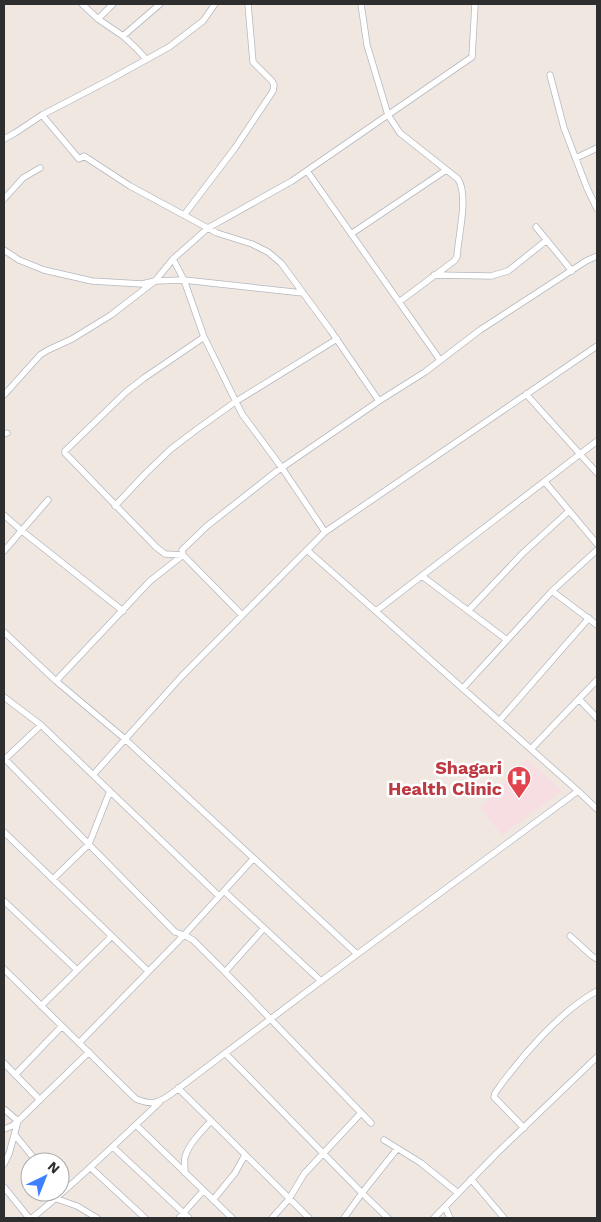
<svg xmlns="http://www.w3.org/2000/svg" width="601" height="1222" font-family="'Work Sans',sans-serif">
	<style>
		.medical { fill: #f6dee3 }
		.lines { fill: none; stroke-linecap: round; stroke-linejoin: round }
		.street-casing { stroke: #b4b8c1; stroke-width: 7 }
		.street { stroke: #fff; stroke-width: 5.5 }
		.labels { text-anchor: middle; stroke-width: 5; stroke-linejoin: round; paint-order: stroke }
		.health-label { font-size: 18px; font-weight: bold; fill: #be3a42; stroke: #fff; text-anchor: end }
	</style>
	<rect width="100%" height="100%" fill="#efe7e0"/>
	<path class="medical" d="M527,759L562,791L502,835L480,808Z"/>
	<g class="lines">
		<defs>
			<path id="street" d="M82,4L98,19L123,36L136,48L146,59
				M361,4L367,45L388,115L400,133L458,179C469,196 458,236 457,257L454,261L399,302
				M98,19L113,4
				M123,36L160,4
				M550,75L564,128L587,188L597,209
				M42,115L79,159L84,156L130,186L217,233L252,244L268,252L281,263L295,282L331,331L379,401
				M4,139L15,133L42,115L111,79L169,47L203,21L215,4
				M576,158L597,148
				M307,171L440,360
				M4,199L23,178L40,168
				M184,215L235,148L273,91L274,85L272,81L253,62L248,4
				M536,227L572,271
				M351,234L446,170
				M4,250L19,260L44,270L92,281L142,284L155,281L184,280L303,293
				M173,259L184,280L204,337L242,414L282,468L325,532
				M434,275L491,276L508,271L547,240
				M204,337L144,378L126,392L65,451V453L156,547L165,554L183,555L242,615
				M526,394L597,473
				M4,395L40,355L48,350L72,339L111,315L155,281L173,259L208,228L292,181L472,57L475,4
				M4,434L7,433
				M545,482L597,544
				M115,506L145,474L171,449L196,430L235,402L337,339
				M4,515L22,531L123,611
				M4,551L48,500
				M422,576L507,640
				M552,591L597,625
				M376,611L597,441
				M468,611L523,553L569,511
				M4,632L56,681L125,739L357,954
				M56,681L150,581L183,555L182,550L207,526L277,471L379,401L425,372L480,330L586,261L597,256
				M463,688L552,591L597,550
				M4,697L41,725L219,896
				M579,699L597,718
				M499,721L589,618
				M531,749L597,680
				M5,759L175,932L184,935L193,940L225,972L371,1123
				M4,760L41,725
				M93,775L181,677L307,550
				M578,791L597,809
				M4,832L148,971
				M53,879L89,844L110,791
				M224,891L321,981
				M4,901L77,970
				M570,936L592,956L597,959
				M4,969L136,1099C152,1105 157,1104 171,1094L321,981L578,791L307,550L325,532L597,346
				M225,972L264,928
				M41,1006L112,936
				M79,1043L184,935L253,859
				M225,1053L362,1193L388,1218
				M4,1063L40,1100
				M15,1075L62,1026
				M178,1088L309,1218
				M4,1109L18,1121L9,1154L4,1164
				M136,1125L232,1218
				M524,1128L494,1097L495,1093C519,1059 560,1011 597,991
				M4,1129L12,1126L18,1121L89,1052
				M15,1135L37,1162
				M384,1140L421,1163L458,1193
				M113,1147L189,1218
				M91,1168L145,1218
				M185,1173C185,1168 184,1162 185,1157C189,1143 202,1131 211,1121
				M471,1179L504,1218
				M4,1187L29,1218
				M57,1199L77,1206L97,1218
				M213,1200L235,1173L245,1155
				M445,1207L450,1218
				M32,1218C77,1182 117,1142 159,1103
				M179,1218L203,1191
				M272,1218L289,1199L304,1174L361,1113
				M344,1218L362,1193L397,1149
				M434,1218L496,1154L597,1057"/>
		</defs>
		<use href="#street" class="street-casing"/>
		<use href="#street" class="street"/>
	</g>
	<defs>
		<symbol id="hospital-pin" viewBox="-11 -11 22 30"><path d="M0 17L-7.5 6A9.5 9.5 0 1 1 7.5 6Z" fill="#e0444e" stroke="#fff"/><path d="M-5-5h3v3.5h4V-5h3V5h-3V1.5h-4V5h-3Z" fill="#fff"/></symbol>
	</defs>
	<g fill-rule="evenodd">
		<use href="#hospital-pin" x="505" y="764" width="28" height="38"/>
	</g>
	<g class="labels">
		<g class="health-label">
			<text x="502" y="774">Shagari<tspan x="502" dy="21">Health Clinic</tspan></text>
		</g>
	</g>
	<rect width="601" height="1222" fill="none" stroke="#2e2e2e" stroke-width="10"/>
	<g transform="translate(45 1177) rotate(43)"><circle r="24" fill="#ffffff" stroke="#ababab"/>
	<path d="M0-4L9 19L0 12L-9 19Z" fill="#3e7fff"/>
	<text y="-8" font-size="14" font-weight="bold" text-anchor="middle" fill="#2e2e2e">N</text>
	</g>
</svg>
